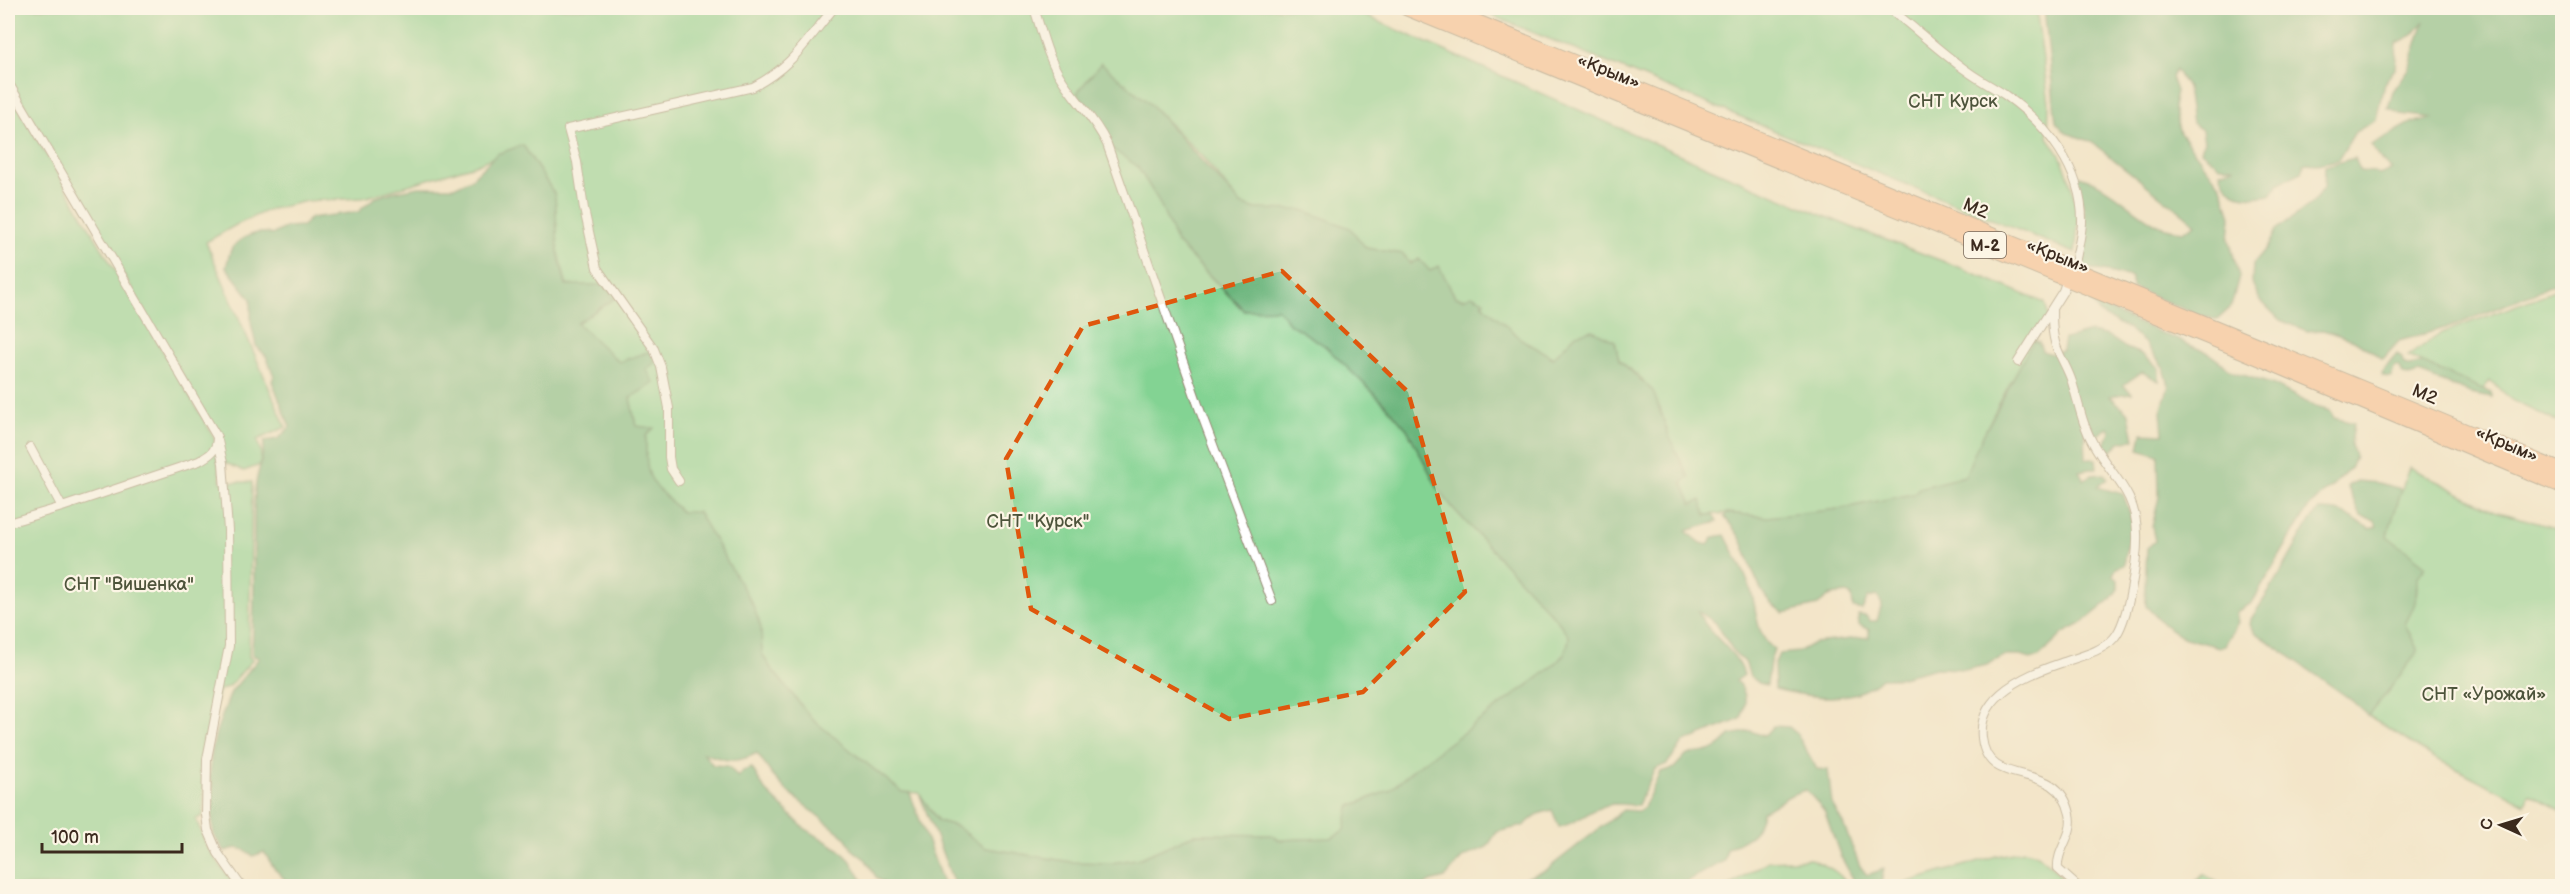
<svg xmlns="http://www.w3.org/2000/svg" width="2570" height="894" font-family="'Balsamiq Sans',sans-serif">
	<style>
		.green { fill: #83d393; stroke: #5f7e58; stroke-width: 1.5 }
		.forest { fill: #6ab57d; stroke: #52704e; stroke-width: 1.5 }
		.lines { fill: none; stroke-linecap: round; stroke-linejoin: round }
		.minor-casing { stroke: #978874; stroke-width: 10 }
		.trunk-casing { stroke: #978874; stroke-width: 16 }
		.minor { stroke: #fff; stroke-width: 8 }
		.trunk { stroke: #fcba8e; stroke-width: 14 }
		.marked { fill: none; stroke: #df570d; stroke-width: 4.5; stroke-dasharray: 12 8; stroke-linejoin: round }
		.labels { text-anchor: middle; stroke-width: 4.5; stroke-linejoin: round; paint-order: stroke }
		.shield { fill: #fcf5e5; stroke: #75675a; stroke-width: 1.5 }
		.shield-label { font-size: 16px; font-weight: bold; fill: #3b2a1e }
		.street-label { font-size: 18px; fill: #3b2a1e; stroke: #fcf5e5 }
		.park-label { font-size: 18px; fill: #4d543b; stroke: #fcf5e5 }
	</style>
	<rect width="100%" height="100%" fill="#fcf5e5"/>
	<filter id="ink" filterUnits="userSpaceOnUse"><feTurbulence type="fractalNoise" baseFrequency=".0167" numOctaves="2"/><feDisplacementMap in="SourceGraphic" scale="12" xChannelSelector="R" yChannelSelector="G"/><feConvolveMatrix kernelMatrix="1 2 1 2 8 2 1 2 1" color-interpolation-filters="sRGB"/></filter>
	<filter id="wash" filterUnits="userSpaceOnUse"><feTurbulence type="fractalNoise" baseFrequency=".008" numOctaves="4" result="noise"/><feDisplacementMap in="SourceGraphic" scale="24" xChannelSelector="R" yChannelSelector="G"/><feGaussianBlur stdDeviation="1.35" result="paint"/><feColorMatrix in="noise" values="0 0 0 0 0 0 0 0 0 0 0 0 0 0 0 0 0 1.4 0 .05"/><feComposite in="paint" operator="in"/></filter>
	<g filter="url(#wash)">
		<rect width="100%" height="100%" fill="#f3e5c9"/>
		<path class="green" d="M8,8H1348L1726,175L1851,227L1964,269L2045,303L2049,317C2018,368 1987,421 1965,476L1920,488L1913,494L1839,509L1799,514L1767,517L1727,513L1706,515L1692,505L1682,481L1689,477L1670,439L1660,408L1643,380L1619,360L1615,341L1592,330L1553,358L1521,339L1482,304L1484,301L1455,297C1442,266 1419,276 1403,254L1366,248L1271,210L1256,209L1241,204L1203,158L1150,104L1101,63L1077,93L1100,124L1111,148L1137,166L1157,198L1177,243L1243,310L1278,309L1290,324L1324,345L1387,406L1407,429L1439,490L1453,508L1557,620L1569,636C1568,653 1560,660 1547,671L1414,769L1390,790L1350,806L1345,830L1331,838L1279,840L1272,835L1195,834L1141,858L1112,863L1071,862L986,848L956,826L938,821L919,793L902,792L813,720L770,667L762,653L759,620L740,584L681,512L654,485L645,467L646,436L636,426L630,398L646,368L651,351L619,362L576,323L613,299L603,285L567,286L558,252L555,195L523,145L475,165L382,193L363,198L307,201L268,210L236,225L206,242L286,427L257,440L261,452L260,465L244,471L223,462L220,439L8,78Z
			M1473,8H2036L2049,103L2048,137L2060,155L2068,174L2079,215L2075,253Z
			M8,90L214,437L221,482H252L249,657L253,659L230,686L218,691L204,760L203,816L196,819L206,845L235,886H8Z
			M2562,288V424L2515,402L2490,381L2482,390L2408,356L2442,333Z
			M2409,467L2495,511L2562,530V811L2529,794L2525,804L2433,757L2369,716L2417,653V649L2405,624C2430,581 2412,571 2387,536Z
			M2024,851C2047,853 2054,873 2071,886H1895L1996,856Z
			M1810,859C1825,865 1840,871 1848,886H1729L1768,861Z
			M2203,874L2223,886H2192Z"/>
		<path class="forest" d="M2044,8H2562V281L2456,325L2399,341L2383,359L2354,340L2323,330L2307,331L2280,320L2260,300L2252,283L2253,264L2269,245L2276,230L2312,203L2324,188L2325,166L2355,158L2360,171L2375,172L2379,175L2392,170L2382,161L2371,145L2413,122L2434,118L2401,114L2388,108L2393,91L2409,69L2424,21L2413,35L2397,43L2395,69L2384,83L2376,120L2355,132L2338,160L2317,164L2305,163L2302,172L2279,183L2271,195C2248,199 2227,198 2220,172L2236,167L2220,166L2201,151L2204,141L2202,130L2192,123L2187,88L2176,69L2171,77L2176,91L2173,108L2180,133L2221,186L2231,216L2229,239L2239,276L2231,307L2217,320L2196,314L2132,288V277L2083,267C2079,254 2084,246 2085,233C2087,213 2080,194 2075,175C2108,182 2127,208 2156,224C2163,228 2174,230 2183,232L2196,224L2090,141L2066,133L2056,122Z
			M1101,63L1150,104L1241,204L1256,209L1303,210L1350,228L1366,248L1403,254L1410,264L1419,259L1430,271L1439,266L1455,297L1463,299L1472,295L1484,301L1482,304L1521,339L1553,358L1576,334L1592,330L1615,341L1619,360L1653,391L1670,439L1689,478L1682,482L1692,504L1701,500L1706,515H1713L1717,522L1686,531L1701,543L1708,545L1714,537L1725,535C1734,553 1745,571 1751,591C1758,613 1755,635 1774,649L1770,662L1767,685L1759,683L1750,676L1745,662L1734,652L1716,623L1698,611C1707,635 1738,651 1744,675L1736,681C1749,694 1746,703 1741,719L1684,742L1667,764L1655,769L1638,805C1630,805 1621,804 1613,804C1593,806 1578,824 1559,827L1552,810L1538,814L1523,826L1497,832L1487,847L1462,858L1445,878L1430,882L1424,886H955L919,793L938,821L956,826L986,848L1071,862L1112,863L1141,858L1195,834L1272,835L1279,840L1331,838L1345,830L1349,807L1390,790L1414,769L1547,671C1560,660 1568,653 1569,636L1557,620L1453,508L1439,490L1407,429L1387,406L1324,345L1290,324L1278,309L1244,310L1177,243L1157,198L1137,166L1111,148L1100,124L1077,93Z
			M523,145L555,195L558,252L566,285H604L614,299L577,323L619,362L651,351L655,363L646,369L654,383L630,398L636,426L654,428L646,436C645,481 650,481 681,512H698L753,605L761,628L762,653L770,667L813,720L902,792L910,793L944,886H888L876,877L866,860L853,850L845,837L789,793L772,775L757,753C734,765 725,760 703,753L713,765L728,766L738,777L743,771L752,768L765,790L804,828L839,849L850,860L866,886H291L274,868L264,852L253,856C243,848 237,846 225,851L214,836L212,819L213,785L210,778L211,756L216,732L231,692L259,658L252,655V648C256,596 252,544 255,491C256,474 264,459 264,441L278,439L290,427L272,381L274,376L266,356L256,346L251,323V299L226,267C228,261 229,253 232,248C240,237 259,229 272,235L286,227L303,226L310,218L358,212L374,198L393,192L419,187H454L471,179L497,154Z
			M2092,303L2208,353L2234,372L2274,385L2316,407L2330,411L2334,418L2354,423L2351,445L2355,456L2350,469L2308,508L2252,603L2236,612L2238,622L2225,645L2219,647L2182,637L2163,624L2146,606L2145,587L2147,548L2155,541L2152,527L2159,497L2158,455L2139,449L2142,433L2163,434L2161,411L2169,385L2164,368L2146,344L2128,329L2100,314Z
			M2091,332L2108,336L2126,348L2141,354L2159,368V381L2142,372L2123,385L2132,393L2110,396L2129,414L2134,440L2121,441L2110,453L2105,445L2110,432L2108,428L2096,436L2092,427L2085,434L2086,459H2096L2097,468L2079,471L2084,480L2091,475L2105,474L2108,479L2097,487L2123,494C2127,505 2134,521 2131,532C2129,545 2124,552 2125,565L2116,568L2113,575L2118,580V589L2109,601L2081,624L2064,633L2039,657L2031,659L2020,656H2004L1987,665L1968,669L1936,668L1898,678H1881C1854,706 1809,697 1775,689L1774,665L1779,654L1798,652L1814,643L1869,637V630L1859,625L1858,615L1866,616L1870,621H1877L1882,604L1877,596L1868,598L1862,610L1853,608L1852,596L1847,593L1831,595L1818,605L1784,613C1758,599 1753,569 1743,544C1740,534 1730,525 1724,516L1727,513L1767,517L1839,509L1913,494L1919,488L1965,476L1976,449L2033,341L2039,342L2042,351L2052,354L2062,350L2064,339Z
			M2397,354L2402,357L2403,363L2409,366L2423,363L2492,393V397L2470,393L2419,373L2409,376L2402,373L2400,367L2395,366L2391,377L2382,376L2381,373Z
			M2357,481L2378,483L2402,489L2387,536L2426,566L2417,578C2416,602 2417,602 2405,624L2417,649V653L2369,716L2350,699L2255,632L2250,625L2251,619L2276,581L2310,521L2319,510C2350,510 2346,517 2371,529L2377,526L2375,520L2361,516L2347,486Z
			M1773,726L1789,727L1797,734L1817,769L1828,770L1832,804L1842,821L1860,866L1867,875L1884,869L1881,884L1857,886L1840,855L1824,810L1806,790C1787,794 1779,804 1762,812C1757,838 1748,837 1727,849L1724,861L1678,886H1511L1518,881L1546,870L1623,810L1638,811L1644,807L1660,772L1674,768L1687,754C1707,753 1718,751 1730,735L1751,731L1764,736Z"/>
	</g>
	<g filter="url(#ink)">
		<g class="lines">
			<defs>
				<path id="minor" d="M1034,8C1042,32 1047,57 1061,78C1077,103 1093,116 1107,144L1201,413L1272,601
					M1889,8C1915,28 1939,51 1967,71C1979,80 1993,87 2005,95C2047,124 2083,170 2082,223C2081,238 2077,253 2074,268
					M8,82L217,437C217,451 210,455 199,461L62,507L30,447
					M2052,309C2052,323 2052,339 2059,353C2063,362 2069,372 2072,382C2079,404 2082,425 2094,445C2113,478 2136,492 2137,533C2138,556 2129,621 2114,638C2102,652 2077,657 2061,663C2028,674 1977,695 1982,738C1988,794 2057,755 2070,814C2075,835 2056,849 2058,869L2077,886
					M2018,362L2063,291L2067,279
					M218,441L223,463L228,530L229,646L207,759L206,815L208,830L218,853L241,886
					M679,481L671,469L669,457V408L661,367L654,349L597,268L584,209L577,162L568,129L753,87C793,66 806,41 834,8
					M8,523L62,507"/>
				<path id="trunk" d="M1406,8L2240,350L2562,486
					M1443,8L2562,471"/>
			</defs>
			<use href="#minor" class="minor-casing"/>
			<use href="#trunk" class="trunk-casing"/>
			<use href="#minor" class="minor"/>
			<use href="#trunk" class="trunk"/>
		</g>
	</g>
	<path d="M0 0H2570V894H0ZM1282,271L1408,392L1465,592L1363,692L1229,719L1031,609L1006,459L1083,326Z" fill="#f3e5c9" fill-opacity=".55" fill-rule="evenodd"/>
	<path class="marked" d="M1282,271L1408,392L1465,592L1363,692L1229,719L1031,609L1006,459L1083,326Z"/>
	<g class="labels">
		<rect class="shield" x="1964" y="232" width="42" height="26" rx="4.5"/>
		<g class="shield-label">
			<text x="1985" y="251">М-2</text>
		</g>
		<g class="street-label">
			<text transform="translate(1609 71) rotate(22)" y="6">«Крым»</text>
			<text transform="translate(1976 208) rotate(23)" y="6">М2</text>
			<text transform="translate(2058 256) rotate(22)" y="6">«Крым»</text>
			<text transform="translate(2425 394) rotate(23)" y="6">М2</text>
			<text transform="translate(2507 444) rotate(23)" y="6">«Крым»</text>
		</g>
		<g class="park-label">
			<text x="1953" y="107">СНТ Курск</text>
			<text x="1038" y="527">СНТ "Курск"</text>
			<text x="129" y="590">СНТ "Вишенка"</text>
			<text x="2484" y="700">СНТ «Урожай»</text>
		</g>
	</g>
	<rect width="2570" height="894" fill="none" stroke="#fcf5e5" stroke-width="30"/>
	<g transform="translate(2501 825) rotate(274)" stroke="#fcf5e5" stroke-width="4.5" paint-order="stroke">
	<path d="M0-4.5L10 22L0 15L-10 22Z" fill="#3b2a1e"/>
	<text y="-9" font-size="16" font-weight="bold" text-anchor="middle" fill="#3b2a1e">С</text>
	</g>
	<path d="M42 843v9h140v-9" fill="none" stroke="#3b2a1e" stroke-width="3"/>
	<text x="51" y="843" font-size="18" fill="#3b2a1e" stroke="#fcf5e5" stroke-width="4.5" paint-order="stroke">100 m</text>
</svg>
